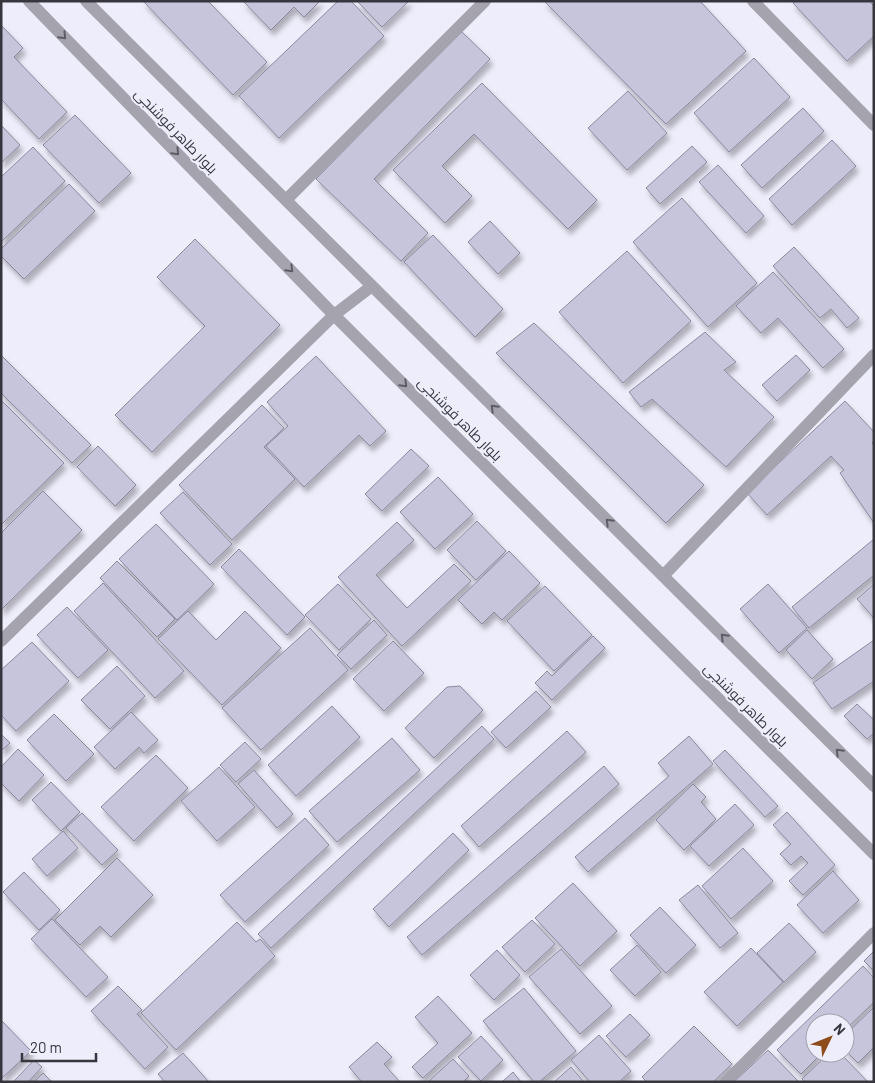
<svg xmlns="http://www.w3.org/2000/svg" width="875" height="1083" font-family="Barlow,Cairo,sans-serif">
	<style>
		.building { fill: #c7c5dc; stroke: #8c899f; filter: url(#shadow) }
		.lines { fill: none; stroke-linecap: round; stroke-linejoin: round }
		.minor { stroke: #a5a4ae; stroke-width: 12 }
		.oneway { stroke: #5e5c66 }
		.labels { text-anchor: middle; stroke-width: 4; stroke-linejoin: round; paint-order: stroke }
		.street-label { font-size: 14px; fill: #37363f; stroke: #eeedfb }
	</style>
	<defs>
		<filter id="shadow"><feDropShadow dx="3" dy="5.5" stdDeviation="2.5" flood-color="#0004"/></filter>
	</defs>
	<rect width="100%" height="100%" fill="#eeedfb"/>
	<path class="building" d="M143,1H208L267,62L233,95Z
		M243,1H320L304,17L294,7L271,30Z
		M338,1H351L384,36L279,138L239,96Z
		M357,1H409L382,27Z
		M544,1H700L746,51L666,124Z
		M795,1H869L874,6V36L847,61L793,3Z
		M1,25L23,48L14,57L67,112L39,139L1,99Z
		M461,31L490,59L374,179L428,233L401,261L316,179Z
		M754,58L790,97L729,152L694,113Z
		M482,83L597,200L568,229L474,134L442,166L472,196L445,223L393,170Z
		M628,91L667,133L627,170L588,128Z
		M803,108L824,131L762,188L741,165Z
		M75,115L131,173L99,203L43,145Z
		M1,125L20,145L1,163Z
		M832,140L856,166L792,225L769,199Z
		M692,146L707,162L660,204L646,188Z
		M33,147L65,181L1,242V177Z
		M718,165L764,216L746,233L699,182Z
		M69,184L95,211L24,279L1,256V249Z
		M682,198L757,283L708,327L633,242Z
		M490,221L520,253L498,274L468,242Z
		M433,235L503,309L475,337L404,262Z
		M195,239L280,325L152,452L115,415L205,326L157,277Z
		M794,247L859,318L847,328L831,309L820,318L773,266Z
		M627,251L691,321L623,383L559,312Z
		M773,272L844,349L823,368L778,318L761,333L736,306Z
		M534,323L704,485L666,523L496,353Z
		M705,332L736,362L724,370L774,417L726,467L652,399L641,407L629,392Z
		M1,355L91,445L72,463L1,393Z
		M796,355L810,370L777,401L762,385Z
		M316,356L386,431L370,446L359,435L304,487L266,446L288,426L267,402Z
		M1,400L64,463L1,525Z
		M845,401L874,432V441L872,443L874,445V523L840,473L844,470L831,456L767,515L747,493Z
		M262,405L284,428L264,447L295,479L232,540L179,485Z
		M98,446L136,485L115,506L77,467Z
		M411,449L429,466L382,511L365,494Z
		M438,477L473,514L435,549L400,512Z
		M43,491L82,530L1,610V533Z
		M183,492L232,544L210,565L160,513Z
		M477,521L506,551L476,580L447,550Z
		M397,522L414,540L376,575L407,608L454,564L471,581L402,646L338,577Z
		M156,524L214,584L177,620L119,559Z
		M874,539V575L809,628L792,607Z
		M239,549L305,617L287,635L221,567Z
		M509,551L540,583L502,620L494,612L482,624L458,600Z
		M117,561L175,619L157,637L100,578Z
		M103,583L184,671L155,698L74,611Z
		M338,584L371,619L339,650L305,615Z
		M768,584L807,628L779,653L740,609Z
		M874,584V618L857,599Z
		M545,586L592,635L554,671L507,621Z
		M67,607L108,650L78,678L37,635Z
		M188,611L216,640L245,611L281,648L222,705L158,639Z
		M374,620L387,635L351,669L337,655Z
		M310,628L348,670L261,750L222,708Z
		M807,630L833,659L812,679L786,650Z
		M593,636L605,648L552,700L535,683L547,671L552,676Z
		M874,640V681L832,709L813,683Z
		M393,641L424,673L384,711L353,679Z
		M32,642L69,681L16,731L1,715V670Z
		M117,666L145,696L110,729L81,700Z
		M460,686L483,710L434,758L405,728L447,687Z
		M536,691L551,707L506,748L491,732Z
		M857,704L874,720V733L867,739L844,716Z
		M332,706L360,737L296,796L268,765Z
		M131,712L158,740L144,753L139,747L115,769L94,747Z
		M54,714L94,754L66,781L27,740Z
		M482,726L494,739L271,948L258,934Z
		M567,731L586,752L479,847L461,826Z
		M1,734L10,743L1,751Z
		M689,736L713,764L588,872L575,857L669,776L658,763Z
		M392,738L420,770L337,842L309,811Z
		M245,742L261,759L236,782L220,765Z
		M18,749L44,775L19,801L1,783V767Z
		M725,750L778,806L765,817L713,761Z
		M156,755L188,788L134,841L101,807Z
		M604,766L619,784L422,955L407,937Z
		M219,767L255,807L217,841L181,801Z
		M254,770L293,814L277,828L238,784Z
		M51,782L80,812L61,831L32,800Z
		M693,784L706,797L701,802L716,819L684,850L656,820Z
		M735,804L754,825L709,866L690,846Z
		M787,812L835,865L803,895L789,881L808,863L801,856L791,865L780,854L791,844L773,825Z
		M82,813L118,850L102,865L66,828Z
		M305,818L329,845L245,922L220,895Z
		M63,831L78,848L47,876L32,859Z
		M453,833L469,850L389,927L373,909Z
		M743,848L773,881L731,919L702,886Z
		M117,858L153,895L111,937L100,926L80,945L55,920Z
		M833,871L859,900L823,933L797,905Z
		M24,872L60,910L39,930L3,892Z
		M573,883L617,931L580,966L535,918Z
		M698,885L738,933L720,948L679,900Z
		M660,907L696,945L666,973L630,935Z
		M52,919L108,977L86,997L31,939Z
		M532,920L555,944L525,972L502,947Z
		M237,922L256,942L260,939L275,956L176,1050L141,1013Z
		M789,923L816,952L784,982L757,953Z
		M637,945L661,972L635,996L610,970Z
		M751,948L783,982L737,1026L704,992Z
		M561,949L612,1006L580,1034L529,977Z
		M497,950L520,975L494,1000L470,975Z
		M874,951V971L864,961Z
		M863,966L874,978V1002L845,1030V1023H815V1053H822L801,1074L777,1050Z
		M118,986L142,1010L137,1014L168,1047L145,1069L91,1011Z
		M524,988L576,1051L539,1082H534L483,1021Z
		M438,996L472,1033L423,1078L412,1067L438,1043L415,1017Z
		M874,1007V1047L858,1063L845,1050V1035Z
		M630,1014L650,1035L626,1057L606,1036Z
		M1,1020L31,1051L1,1079Z
		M694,1026L732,1064L713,1082H647L642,1077Z
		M599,1035L631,1071L619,1082H590L571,1060Z
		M481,1036L503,1060L481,1081L458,1057Z
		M377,1042L392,1057L384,1064L400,1082H362L349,1067Z
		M768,1050L799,1082H734Z
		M183,1053L209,1082H165L158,1074Z
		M829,1053H840L868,1082H805L802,1079Z
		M453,1059L469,1076L463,1082H428Z
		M34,1060L42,1067L28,1082H13Z
		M571,1067L584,1082H554Z
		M513,1072L521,1082H502Z
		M43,1073L51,1081L34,1082Z"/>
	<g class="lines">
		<path class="minor" d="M29,1L334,315L874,854
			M86,1L874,786
			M753,1L874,125
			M286,200L485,1
			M663,576L874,355
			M1,641L334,315L372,286
			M726,1082L874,933"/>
	</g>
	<defs><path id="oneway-chevron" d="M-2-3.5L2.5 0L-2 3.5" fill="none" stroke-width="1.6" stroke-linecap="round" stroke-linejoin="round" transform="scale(1.25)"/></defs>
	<g class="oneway">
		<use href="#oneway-chevron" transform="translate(63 36) rotate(46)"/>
		<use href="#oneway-chevron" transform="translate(176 152) rotate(46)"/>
		<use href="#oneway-chevron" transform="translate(290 269) rotate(46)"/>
		<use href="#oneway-chevron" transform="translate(404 384) rotate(45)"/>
		<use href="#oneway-chevron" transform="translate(494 408) rotate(-135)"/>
		<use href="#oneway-chevron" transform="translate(609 522) rotate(-135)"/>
		<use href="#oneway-chevron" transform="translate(724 637) rotate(-135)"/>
		<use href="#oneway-chevron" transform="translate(839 752) rotate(-135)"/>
	</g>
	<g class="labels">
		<g class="street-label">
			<text transform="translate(176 131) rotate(46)" y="5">بلوار طاهر فوشنجی</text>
			<text transform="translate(460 419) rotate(45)" y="5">بلوار طاهر فوشنجی</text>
			<text transform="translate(746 705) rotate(45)" y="5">بلوار طاهر فوشنجی</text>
		</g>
	</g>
	<rect width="875" height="1083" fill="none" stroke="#37363f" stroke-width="5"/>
	<g transform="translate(830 1038) rotate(47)"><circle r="24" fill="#eeedfb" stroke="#a5a4b0"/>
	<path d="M0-4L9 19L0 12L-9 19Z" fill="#8e4c1a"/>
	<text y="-8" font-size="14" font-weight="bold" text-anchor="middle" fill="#37363f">N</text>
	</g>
	<path d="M22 1053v8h74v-8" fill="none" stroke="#37363f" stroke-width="2.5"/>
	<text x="30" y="1053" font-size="15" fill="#37363f" stroke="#eeedfb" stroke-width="4" paint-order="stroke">20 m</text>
</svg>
